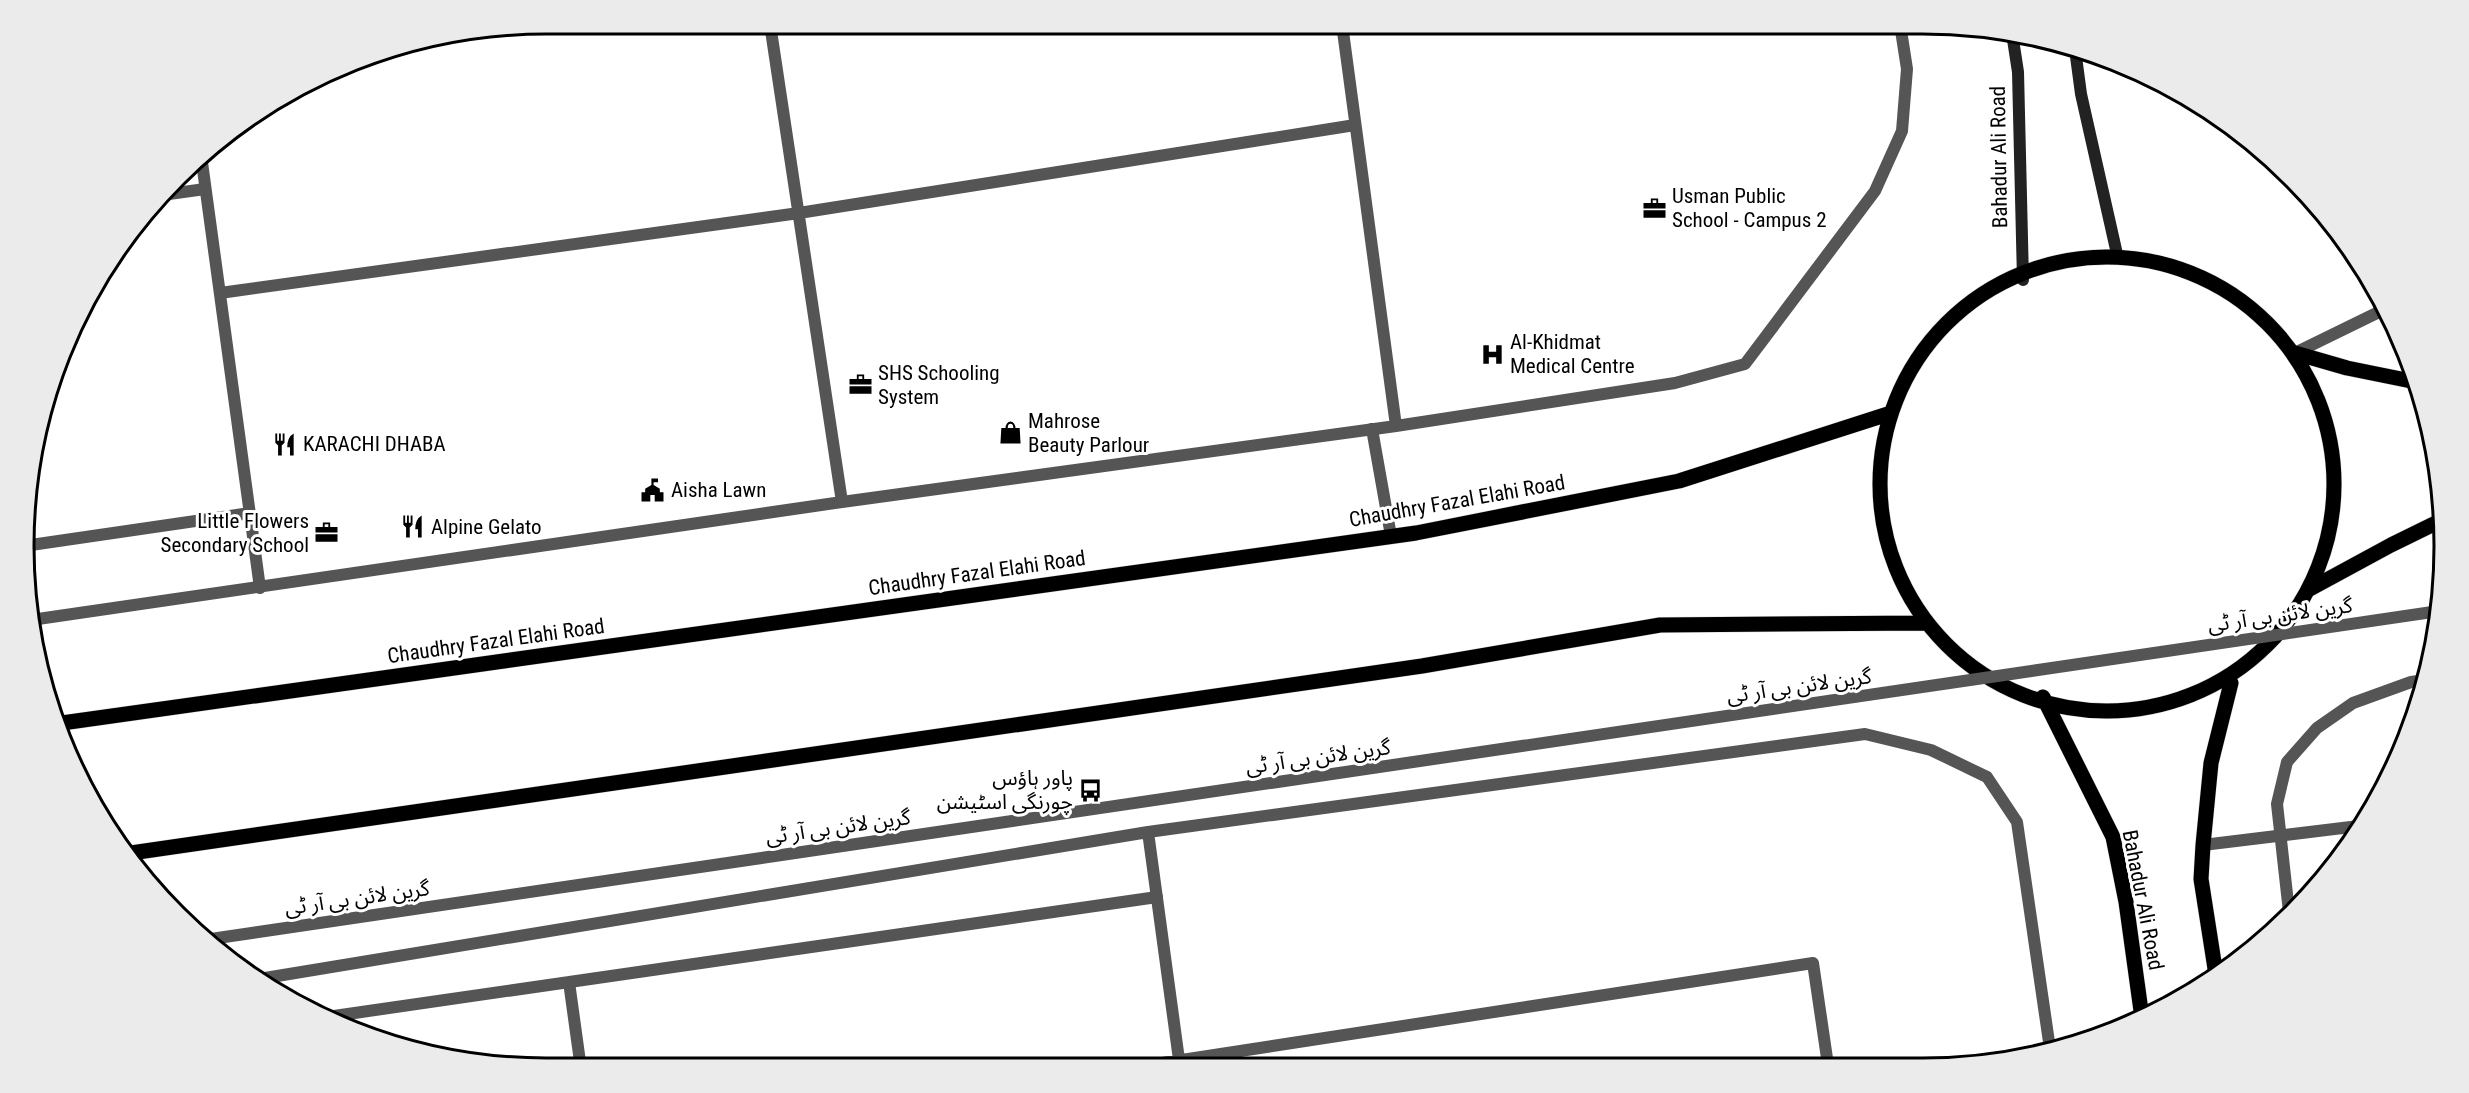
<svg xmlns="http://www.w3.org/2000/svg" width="2469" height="1093" font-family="'Roboto Condensed','Noto Sans Arabic',sans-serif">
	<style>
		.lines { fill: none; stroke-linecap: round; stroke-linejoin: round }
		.primary-casing { stroke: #dbdbdb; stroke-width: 16 }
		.service { stroke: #555; stroke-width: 12 }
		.minor { stroke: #555; stroke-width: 12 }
		.secondary { stroke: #222; stroke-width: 12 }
		.primary { stroke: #000; stroke-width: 15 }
		.service-bridge { stroke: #555; stroke-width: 12 }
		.labels { text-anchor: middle; stroke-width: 6; stroke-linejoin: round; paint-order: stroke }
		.street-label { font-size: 21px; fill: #000; stroke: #fff }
		.poi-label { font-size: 21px; fill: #000; stroke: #fff; text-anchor: start }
		.rim { fill: none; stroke: #000; stroke-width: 3 }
	</style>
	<rect width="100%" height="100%" fill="#fff"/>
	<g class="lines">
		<defs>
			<path id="primary" d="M1880 484a227 227 0 1 1 454 0a227 227 0 1 1-454 0Z
				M2295,353L2347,368L2416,382
				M2308,590L2391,545L2442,520
				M2043,697L2113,837L2126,902L2142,1018
				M62,723L1416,533L1679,481L1888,414
				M131,853L1422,666L1660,625L1925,623
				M2216,975L2201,879L2203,845L2211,763L2231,683"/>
		</defs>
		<use href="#primary" class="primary-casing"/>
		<path class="service" d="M1372,429L1391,536
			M2203,845L2359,826
			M569,982L581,1069
			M327,1017L1157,897"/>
		<path class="minor" d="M770,24L842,502
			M1342,24L1396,426
			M201,155L260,588
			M169,194L205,189
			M220,293L799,213L1355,125
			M2295,353L2385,309
			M24,546L250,513
			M31,620L842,502L1396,426L1675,383L1745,364L1875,191L1902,131L1907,69L1900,24
			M1148,832L1180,1067
			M2289,912L2277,804L2287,762L2317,728L2353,703L2411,682L2425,680
			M265,978L1148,832L1865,734L1931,750L1987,777L2017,822L2050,1049
			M1136,1067L1813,963L1828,1065"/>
		<path class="secondary" d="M2012,33L2018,72L2023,280
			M2075,49L2081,94L2117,254"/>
		<use href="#primary" class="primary"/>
		<path class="service-bridge" d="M204,940L2439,611"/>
	</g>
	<defs>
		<symbol id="office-bare" viewBox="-9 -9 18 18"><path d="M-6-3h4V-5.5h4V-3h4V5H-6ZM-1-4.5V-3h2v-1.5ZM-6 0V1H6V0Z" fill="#000" stroke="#fff" stroke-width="2.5" paint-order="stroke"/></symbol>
		<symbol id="hospital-bare" viewBox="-9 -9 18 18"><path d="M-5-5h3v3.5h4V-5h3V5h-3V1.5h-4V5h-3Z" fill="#000" stroke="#fff" stroke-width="2.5" paint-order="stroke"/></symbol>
		<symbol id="shop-bare" viewBox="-9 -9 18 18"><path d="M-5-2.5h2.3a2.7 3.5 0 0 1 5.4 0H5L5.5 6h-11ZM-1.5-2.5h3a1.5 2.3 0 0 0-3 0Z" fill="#000" stroke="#fff" stroke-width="2.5" paint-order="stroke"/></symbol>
		<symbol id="restaurant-bare" viewBox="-9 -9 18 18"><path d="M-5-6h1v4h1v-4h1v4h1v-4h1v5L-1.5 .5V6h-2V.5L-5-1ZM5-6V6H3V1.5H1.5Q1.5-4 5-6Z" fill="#000" stroke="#fff" stroke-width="2.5" paint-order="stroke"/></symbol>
		<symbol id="civic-bare" viewBox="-9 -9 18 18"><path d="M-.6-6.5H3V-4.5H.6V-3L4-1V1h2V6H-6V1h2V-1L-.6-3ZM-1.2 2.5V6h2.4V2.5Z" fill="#000" stroke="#fff" stroke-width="2.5" paint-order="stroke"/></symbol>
		<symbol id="bus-bare" viewBox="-9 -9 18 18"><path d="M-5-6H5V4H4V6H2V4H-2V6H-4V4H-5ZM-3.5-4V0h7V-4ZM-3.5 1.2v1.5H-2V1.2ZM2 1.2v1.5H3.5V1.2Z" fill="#000" stroke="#fff" stroke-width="2.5" paint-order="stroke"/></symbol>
	</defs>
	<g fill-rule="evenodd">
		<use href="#office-bare" x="1638" y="192" width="33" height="33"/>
		<use href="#hospital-bare" x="1476" y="338" width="33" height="33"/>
		<use href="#office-bare" x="844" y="368" width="33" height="33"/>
		<use href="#shop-bare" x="994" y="416" width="33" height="33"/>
		<use href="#restaurant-bare" x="268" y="428" width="33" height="33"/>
		<use href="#civic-bare" x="636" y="474" width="33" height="33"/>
		<use href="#restaurant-bare" x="396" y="510" width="33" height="33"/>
		<use href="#office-bare" x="310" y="516" width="33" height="33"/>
		<use href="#bus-bare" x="1074" y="774" width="33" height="33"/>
	</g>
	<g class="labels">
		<g class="street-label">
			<text transform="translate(1999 157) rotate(-91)" y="7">Bahadur Ali Road</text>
			<text transform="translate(1457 501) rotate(-10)" y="7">Chaudhry Fazal Elahi Road</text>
			<text transform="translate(977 573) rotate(-8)" y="7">Chaudhry Fazal Elahi Road</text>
			<text transform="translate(2280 615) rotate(-8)" y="7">گرین لائن بی آر ٹی</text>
			<text transform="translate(496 641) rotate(-8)" y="7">Chaudhry Fazal Elahi Road</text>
			<text transform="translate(1799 686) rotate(-8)" y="7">گرین لائن بی آر ٹی</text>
			<text transform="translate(1318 757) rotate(-8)" y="7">گرین لائن بی آر ٹی</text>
			<text transform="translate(838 827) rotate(-8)" y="7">گرین لائن بی آر ٹی</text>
			<text transform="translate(357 898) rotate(-8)" y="7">گرین لائن بی آر ٹی</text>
			<text transform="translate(2143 900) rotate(79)" y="7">Bahadur Ali Road</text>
		</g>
		<g class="poi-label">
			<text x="1672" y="203">Usman Public<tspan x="1672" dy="24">School - Campus 2</tspan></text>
			<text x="1510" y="349">Al-Khidmat<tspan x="1510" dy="24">Medical Centre</tspan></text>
			<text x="878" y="380">SHS Schooling<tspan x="878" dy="24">System</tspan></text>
			<text x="1028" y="428">Mahrose<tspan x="1028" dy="24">Beauty Parlour</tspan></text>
			<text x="303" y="451">KARACHI DHABA</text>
			<text x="671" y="497">Aisha Lawn</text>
			<text x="309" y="528" text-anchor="end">Little Flowers<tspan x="309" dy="24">Secondary School</tspan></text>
			<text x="431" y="534">Alpine Gelato</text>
			<text x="1073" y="785" text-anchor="end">پاور ہاؤس<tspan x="1073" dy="24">چورنگی اسٹیشن</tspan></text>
		</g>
	</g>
	<path d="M0 0H2469V1093H0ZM546 34H1922A512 512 0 0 1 2434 546V546A512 512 0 0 1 1922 1058H546A512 512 0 0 1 34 546V546A512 512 0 0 1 546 34Z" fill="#ebebeb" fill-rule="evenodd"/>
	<path class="rim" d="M546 34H1922A512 512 0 0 1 2434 546V546A512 512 0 0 1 1922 1058H546A512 512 0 0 1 34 546V546A512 512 0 0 1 546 34Z"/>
</svg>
